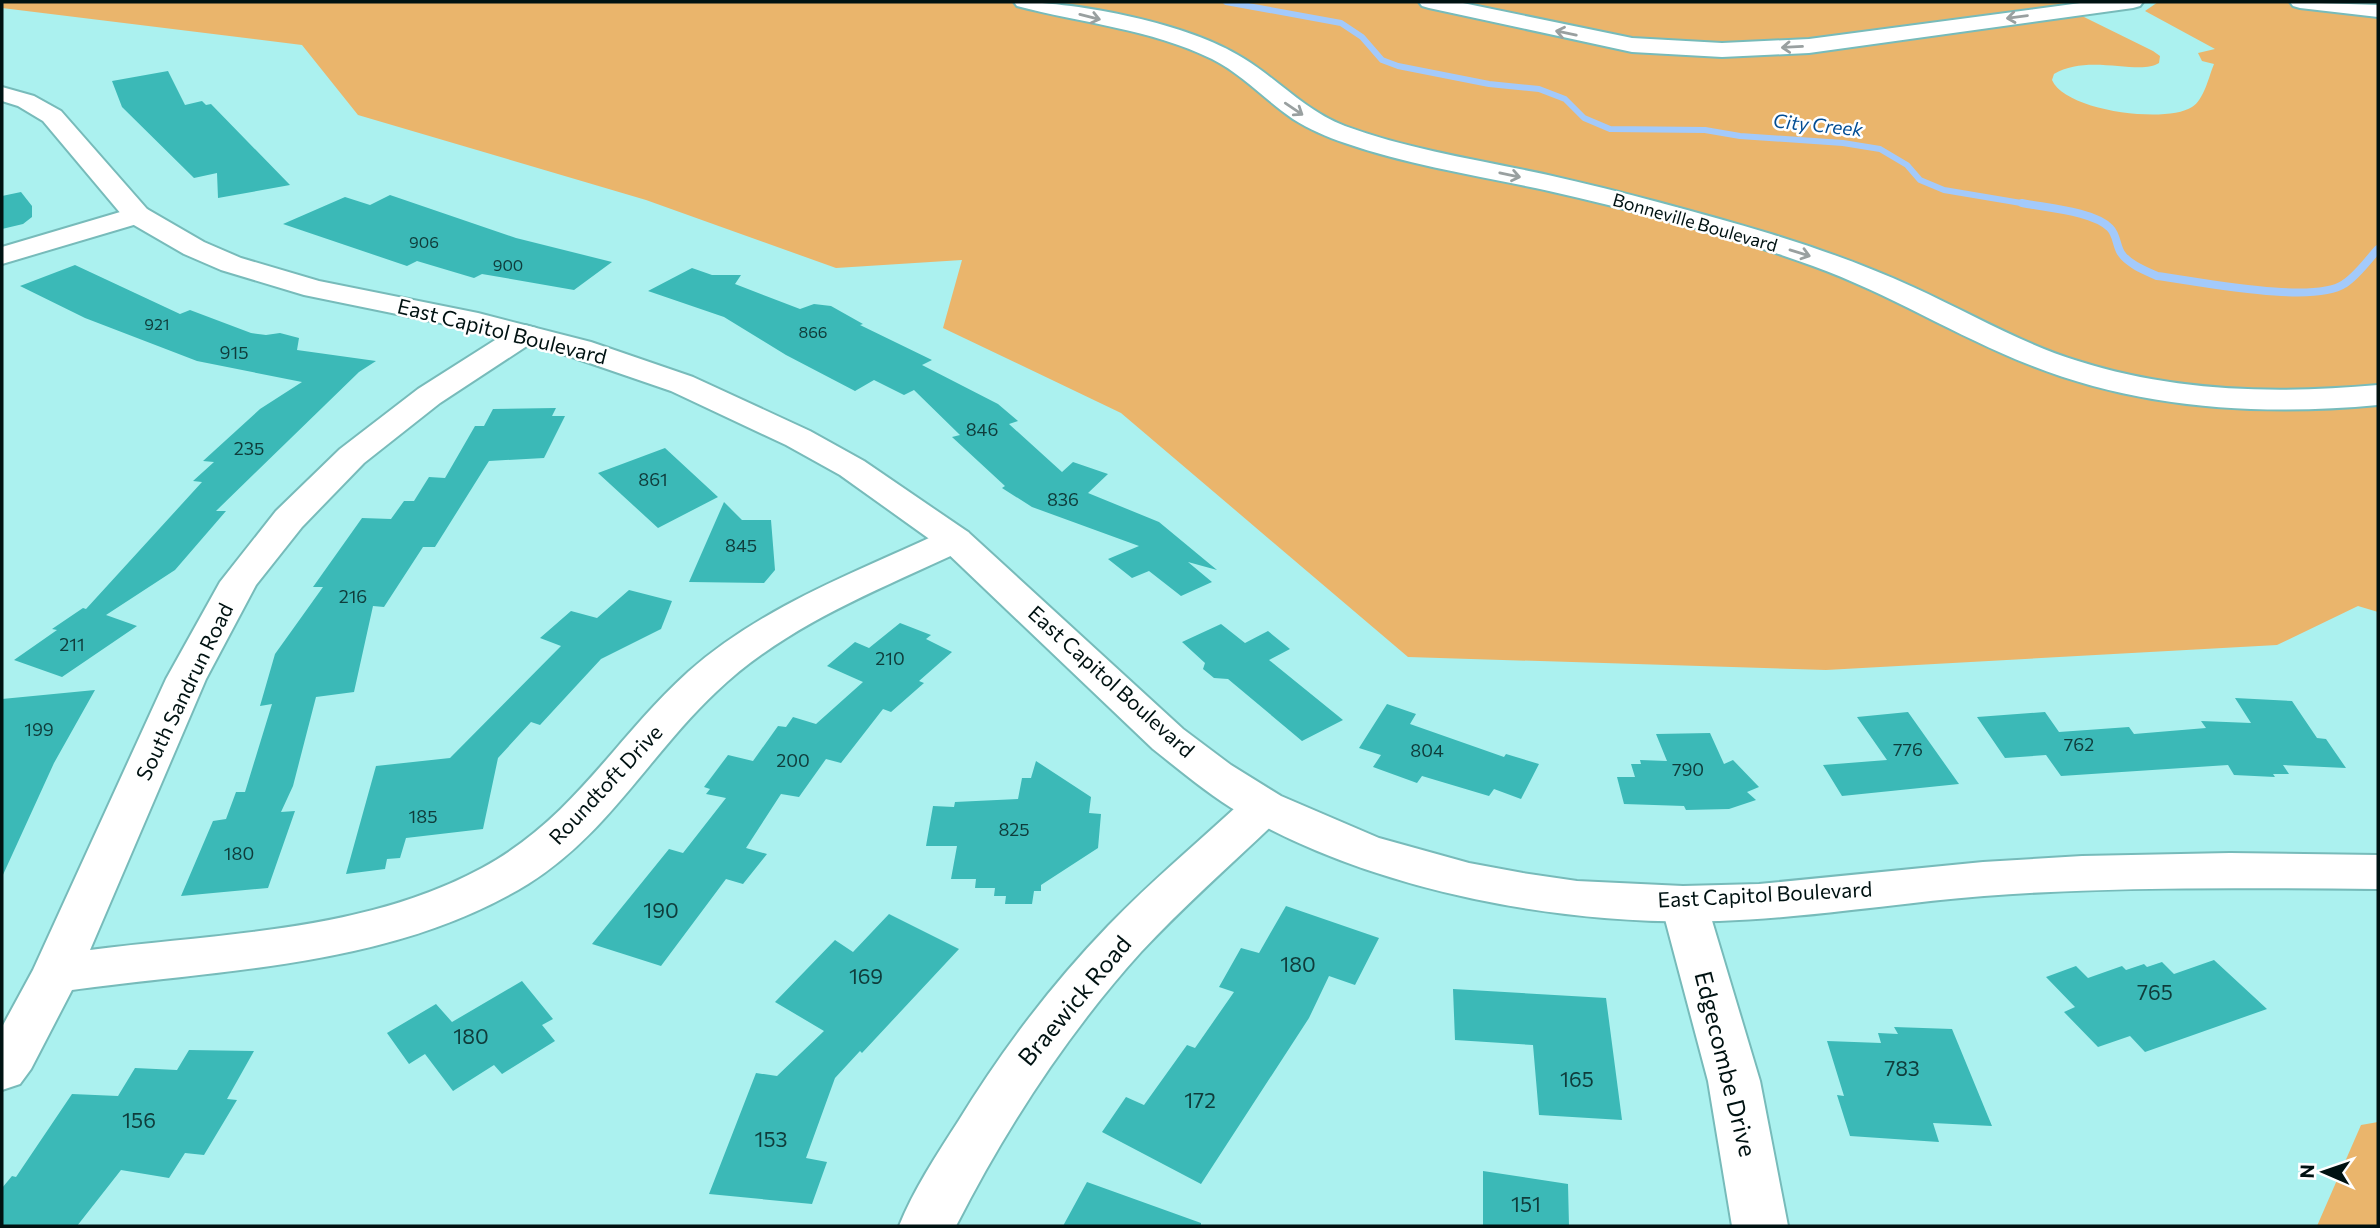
<svg xmlns="http://www.w3.org/2000/svg" width="2380" height="1228" font-family="Commissioner,sans-serif">
	<style>
		.green { fill: #eab56c }
		.lines { fill: none; stroke-linecap: round; stroke-linejoin: round }
		.stream-far1 { stroke: #a3cafb; stroke-width: 6 }
		.stream { stroke: #a3cafb; stroke-width: 8 }
		.building { fill: #3bb9b7 }
		.minor-casing { stroke: #77bbba; stroke-width: 4 }
		.tertiary-casing { stroke: #77bbba; stroke-width: 4 }
		.minor { fill: #fff; fill-rule: evenodd }
		.tertiary { fill: #fff; fill-rule: evenodd }
		.oneway { stroke: #99a0a0 }
		.labels { text-anchor: middle; stroke-width: 5; stroke-linejoin: round; paint-order: stroke }
		.far-number-label { font-size: 16px; fill: #0f3c3b }
		.far-street-label { font-size: 18px; fill: #001212; stroke: #fff }
		.number-label { font-size: 18px; fill: #0f3c3b }
		.far-water-label { font-size: 19px; font-style: italic; fill: #034d93; stroke: #fff }
		.street-label { font-size: 21px; fill: #001212; stroke: #fff }
		.near-number-label { font-size: 21px; fill: #0f3c3b }
		.near-street-label { font-size: 24px; fill: #001212; stroke: #fff }
	</style>
	<rect width="100%" height="100%" fill="#abf1ef"/>
	<path class="green" d="M2,2H2135L2060,13L2084,17L2153,51L2160,56L2159,63C2140,76 2088,53 2054,74L2052,80C2065,111 2166,124 2192,107C2204,100 2209,76 2214,64L2202,61L2198,53L2215,49L2145,11L2158,2H2378V612L2358,606L2277,645L1826,670L1408,657L1121,413L943,328L962,260L836,268L646,200L358,115L302,45L2,8Z
		M2378,1122V1226H2317L2361,1125Z"/>
	<g class="lines">
		<path class="stream-far1" d="M1226,2L1341,23L1362,37L1382,60L1398,66L1489,84L1539,89L1565,99L1584,118L1610,129L1705,130L1740,136L1843,143L1880,149L1907,165L1920,180L1944,190L2033,205"/>
		<path class="stream" d="M2022,203C2046,208 2093,211 2110,228C2117,235 2116,245 2121,253C2128,264 2146,271 2157,276C2197,281 2313,305 2344,284C2357,276 2368,260 2378,249"/>
	</g>
	<path class="building" d="M168,71L185,105L202,101L206,105L211,104L290,185L218,198L217,173L194,178L122,107L112,81Z
		M21,192L32,206V217L23,224L2,229V196Z
		M390,195L516,238L612,262L574,290L482,274L474,278L417,261L407,266L283,224L345,197L370,205Z
		M75,265L180,314L190,310L251,333L266,335L280,333L299,338L297,350L376,361L359,372L216,511H226L175,570L106,615L137,626L62,677L14,660L57,630L52,629L83,608L86,609L202,482L193,481L214,462L203,461L260,409L302,382L197,361L85,318L20,286Z
		M692,268L712,275H741L735,284L800,309L814,304L831,306L863,324L860,325L932,360L922,365L998,404L1018,421L1009,424L1062,472L1073,462L1108,474L1088,493L1159,522L1217,570L1188,562L1212,582L1181,596L1149,571L1132,578L1108,559L1139,546L1032,507L1002,488L1005,486L952,437L960,435L914,390L904,395L874,380L855,391L786,355L724,317L648,291Z
		M556,408L552,416H565L544,458L489,461L435,547H423L384,607L373,606L354,692L316,697L293,786L281,812L295,811L268,888L181,896L213,821L226,819L236,792H245L272,704L260,706L275,654L323,587H313L362,518L391,519L404,501H414L429,477L445,478L475,426H484L493,409Z
		M665,448L718,497L658,528L598,473Z
		M724,502L742,520H771L775,570L764,583L689,582Z
		M629,590L672,601L661,629L601,659L540,725L531,722L498,758L483,829L406,838L400,858L387,859L385,869L346,874L376,766L450,758L561,646L540,638L571,611L597,618Z
		M900,623L931,635L926,639L952,652L919,681L924,683L891,712L883,709L841,763L826,759L799,797L781,794L746,848L767,854L743,884L726,879L661,966L592,944L669,849L683,853L726,798L706,794L710,789L704,787L728,755L753,761L778,726L786,727L793,717L816,724L863,682L827,666L855,642L869,648Z
		M1221,624L1245,643L1268,631L1290,649L1269,660L1343,720L1302,741L1228,679L1214,678L1203,669L1205,663L1182,642Z
		M95,690L54,763L2,877V699Z
		M2235,698L2292,701L2317,738L2326,739L2346,768L2283,765L2289,774H2273L2275,777L2234,775L2228,765L2061,776L2046,755L2005,758L1977,717L2045,712L2059,732L2129,727L2134,734L2206,728L2201,721L2251,723Z
		M1387,704L1416,714L1410,724L1504,757L1506,754L1539,764L1521,799L1494,789L1489,796L1422,776L1417,783L1373,767L1381,755L1359,748Z
		M1908,712L1959,784L1842,796L1823,765L1887,760L1857,717Z
		M1710,733L1724,764L1733,760L1759,787L1747,792L1756,800L1729,809L1686,810L1684,806L1624,804L1617,777H1635L1631,764H1641L1640,760L1667,761L1656,734Z
		M1036,761L1091,797L1089,813L1101,814L1098,848L1041,885V891H1034L1032,904H1005L1006,896H994L995,888H975L976,879H951L957,846H926L933,806L954,807L955,802L1018,799L1022,778H1031Z
		M1286,906L1379,938L1355,985L1329,976L1309,1018L1201,1184L1102,1132L1126,1097L1144,1105L1187,1045L1195,1048L1234,992L1219,987L1241,948L1259,953Z
		M889,914L959,949L862,1053L860,1051L835,1078L806,1158L827,1162L812,1204L709,1194L756,1073L777,1076L824,1031L775,1002L835,940L853,952Z
		M2214,960L2267,1009L2145,1052L2130,1036L2098,1047L2064,1012L2075,1007L2046,977L2076,966L2088,978L2122,966L2126,970L2144,964L2147,967L2162,962L2174,974Z
		M522,981L553,1019L542,1025L555,1041L502,1074L494,1065L453,1091L425,1054L409,1064L387,1033L436,1004L452,1022Z
		M1453,989L1606,998L1622,1120L1539,1115L1533,1045L1455,1040Z
		M1894,1027L1952,1029L1992,1126L1933,1123L1939,1142L1850,1136L1837,1095L1844,1096L1827,1041L1881,1043L1878,1033L1898,1034Z
		M189,1050L254,1051L227,1099L237,1100L204,1155L185,1153L169,1178L121,1170L77,1226H2V1188L12,1176L16,1177L72,1094L118,1096L135,1068L177,1070Z
		M1483,1171L1568,1184L1569,1226H1483Z
		M1087,1182L1201,1223V1226H1063Z"/>
	<g class="lines">
		<defs>
			<path id="minor" d="M1014,2C1078,2 1188,23 1243,58C1278,79 1305,111 1345,126C1410,150 1480,160 1548,175C1623,192 1698,212 1771,234C1820,249 1867,266 1913,287C1968,312 2020,343 2078,361C2175,392 2277,394 2378,385V405C2261,416 2140,409 2030,365C1956,336 1888,293 1813,266C1727,235 1638,211 1549,191C1481,176 1411,166 1345,143C1327,137 1309,129 1293,119C1265,100 1242,74 1212,59C1151,29 1081,23 1017,6Z
				M1419,2H1458L1632,38L1722,43L1809,39L2088,2H2143L2140,6L2133,8L1809,53L1722,57L1632,52L1429,8L1422,6Z
				M2290,2L2378,5V17L2300,8L2293,6Z
				M137,207L147,209L151,215L147,221L2,264V247Z
				M525,325L536,328L540,334L536,340L440,403L364,463L302,527L256,585L206,679L90,950C221,933 364,932 482,868C574,818 614,739 688,672C761,607 854,573 942,532L955,529L968,532L973,540L968,548C881,589 787,624 716,692C650,754 607,835 528,884C393,967 225,969 72,990L31,1069L20,1084L2,1090V1027L33,970L166,679L220,582L276,511L340,449L418,389L514,328Z
				M1264,792L1280,796L1286,807L1280,818C1233,863 1185,905 1141,952C1067,1034 1006,1128 956,1226H899C914,1189 937,1154 959,1120C1002,1050 1051,985 1108,926C1152,880 1202,839 1248,796Z
				M1684,886L1701,892L1707,904L1760,1081L1788,1226H1732L1708,1081L1661,904L1667,892Z"/>
			<path id="tertiary" d="M2,87L34,96L61,111L147,209L204,242L241,258L319,281L478,313L591,342L693,377L810,431L864,461L968,532L1183,729L1231,765L1281,796L1379,838L1469,863L1523,873L1577,881L1683,886L1759,884L1983,862L2082,856L2230,853L2378,855V889C2247,888 2116,886 1984,896C1896,903 1808,918 1719,921C1563,926 1376,892 1240,813C1209,795 1181,771 1153,749L942,548L840,475L786,445L671,391L569,356L475,330L304,295L221,270L184,254L127,221L43,121L18,106L2,101Z"/>
		</defs>
		<use href="#minor" class="minor-casing"/>
		<use href="#tertiary" class="tertiary-casing"/>
		<use href="#minor" class="minor"/>
		<use href="#tertiary" class="tertiary"/>
	</g>
	<defs><path id="oneway-shaft" d="M-6 0H5M1.5-3L5.5 0L1.5 3" fill="none" stroke-width="1.6" stroke-linecap="round" stroke-linejoin="round" transform="scale(1.75)"/></defs>
	<g class="oneway">
		<use href="#oneway-shaft" transform="translate(1090 17) rotate(14)"/>
		<use href="#oneway-shaft" transform="translate(2017 17) rotate(173)"/>
		<use href="#oneway-shaft" transform="translate(1566 33) rotate(-168)"/>
		<use href="#oneway-shaft" transform="translate(1792 47) rotate(177)"/>
		<use href="#oneway-shaft" transform="translate(1294 109) rotate(34)"/>
		<use href="#oneway-shaft" transform="translate(1510 175) rotate(12)"/>
		<use href="#oneway-shaft" transform="translate(1800 253) rotate(17)"/>
	</g>
	<g class="labels">
		<g class="far-number-label">
			<text x="424" y="248">906</text>
			<text x="508" y="271">900</text>
			<text x="157" y="330">921</text>
			<text x="813" y="338">866</text>
		</g>
		<g class="far-street-label">
			<text transform="translate(1695 223) rotate(16)" y="6">Bonneville Boulevard</text>
		</g>
		<g class="number-label">
			<text x="234" y="359">915</text>
			<text x="982" y="436">846</text>
			<text x="249" y="455">235</text>
			<text x="653" y="486">861</text>
			<text x="1063" y="506">836</text>
			<text x="741" y="552">845</text>
			<text x="353" y="603">216</text>
			<text x="72" y="651">211</text>
			<text x="890" y="665">210</text>
			<text x="39" y="736">199</text>
			<text x="2079" y="751">762</text>
			<text x="1908" y="756">776</text>
			<text x="1427" y="757">804</text>
			<text x="793" y="767">200</text>
			<text x="1688" y="776">790</text>
			<text x="423" y="823">185</text>
			<text x="1014" y="836">825</text>
			<text x="239" y="860">180</text>
		</g>
		<g class="far-water-label">
			<text transform="translate(1818 125) rotate(6)" y="7">City Creek</text>
		</g>
		<g class="street-label">
			<text transform="translate(502 332) rotate(14)" y="7">East Capitol Boulevard</text>
			<text transform="translate(1111 682) rotate(42)" y="7">East Capitol Boulevard</text>
			<text transform="translate(185 692) rotate(-64)" y="7">South Sandrun Road</text>
			<text transform="translate(606 785) rotate(-47)" y="7">Roundtoft Drive</text>
			<text transform="translate(1765 895) rotate(-3)" y="7">East Capitol Boulevard</text>
		</g>
		<g class="near-number-label">
			<text x="661" y="918">190</text>
			<text x="1298" y="972">180</text>
			<text x="866" y="984">169</text>
			<text x="2155" y="1000">765</text>
			<text x="471" y="1044">180</text>
			<text x="1902" y="1076">783</text>
			<text x="1577" y="1087">165</text>
			<text x="1200" y="1108">172</text>
			<text x="139" y="1128">156</text>
			<text x="771" y="1147">153</text>
			<text x="1526" y="1212">151</text>
		</g>
		<g class="near-street-label">
			<text transform="translate(1075 1001) rotate(-50)" y="8">Braewick Road</text>
			<text transform="translate(1725 1064) rotate(76)" y="8">Edgecombe Drive</text>
		</g>
	</g>
	<rect width="2380" height="1228" fill="none" stroke="#001212" stroke-width="7"/>
	<g transform="translate(2324 1172) rotate(272)" stroke="#ffffff" stroke-width="5" paint-order="stroke">
	<path d="M0-5L12 26L0 18L-12 26Z" fill="#001212"/>
	<text y="-10" font-size="19" font-weight="bold" text-anchor="middle" fill="#001212">N</text>
	</g>
</svg>
